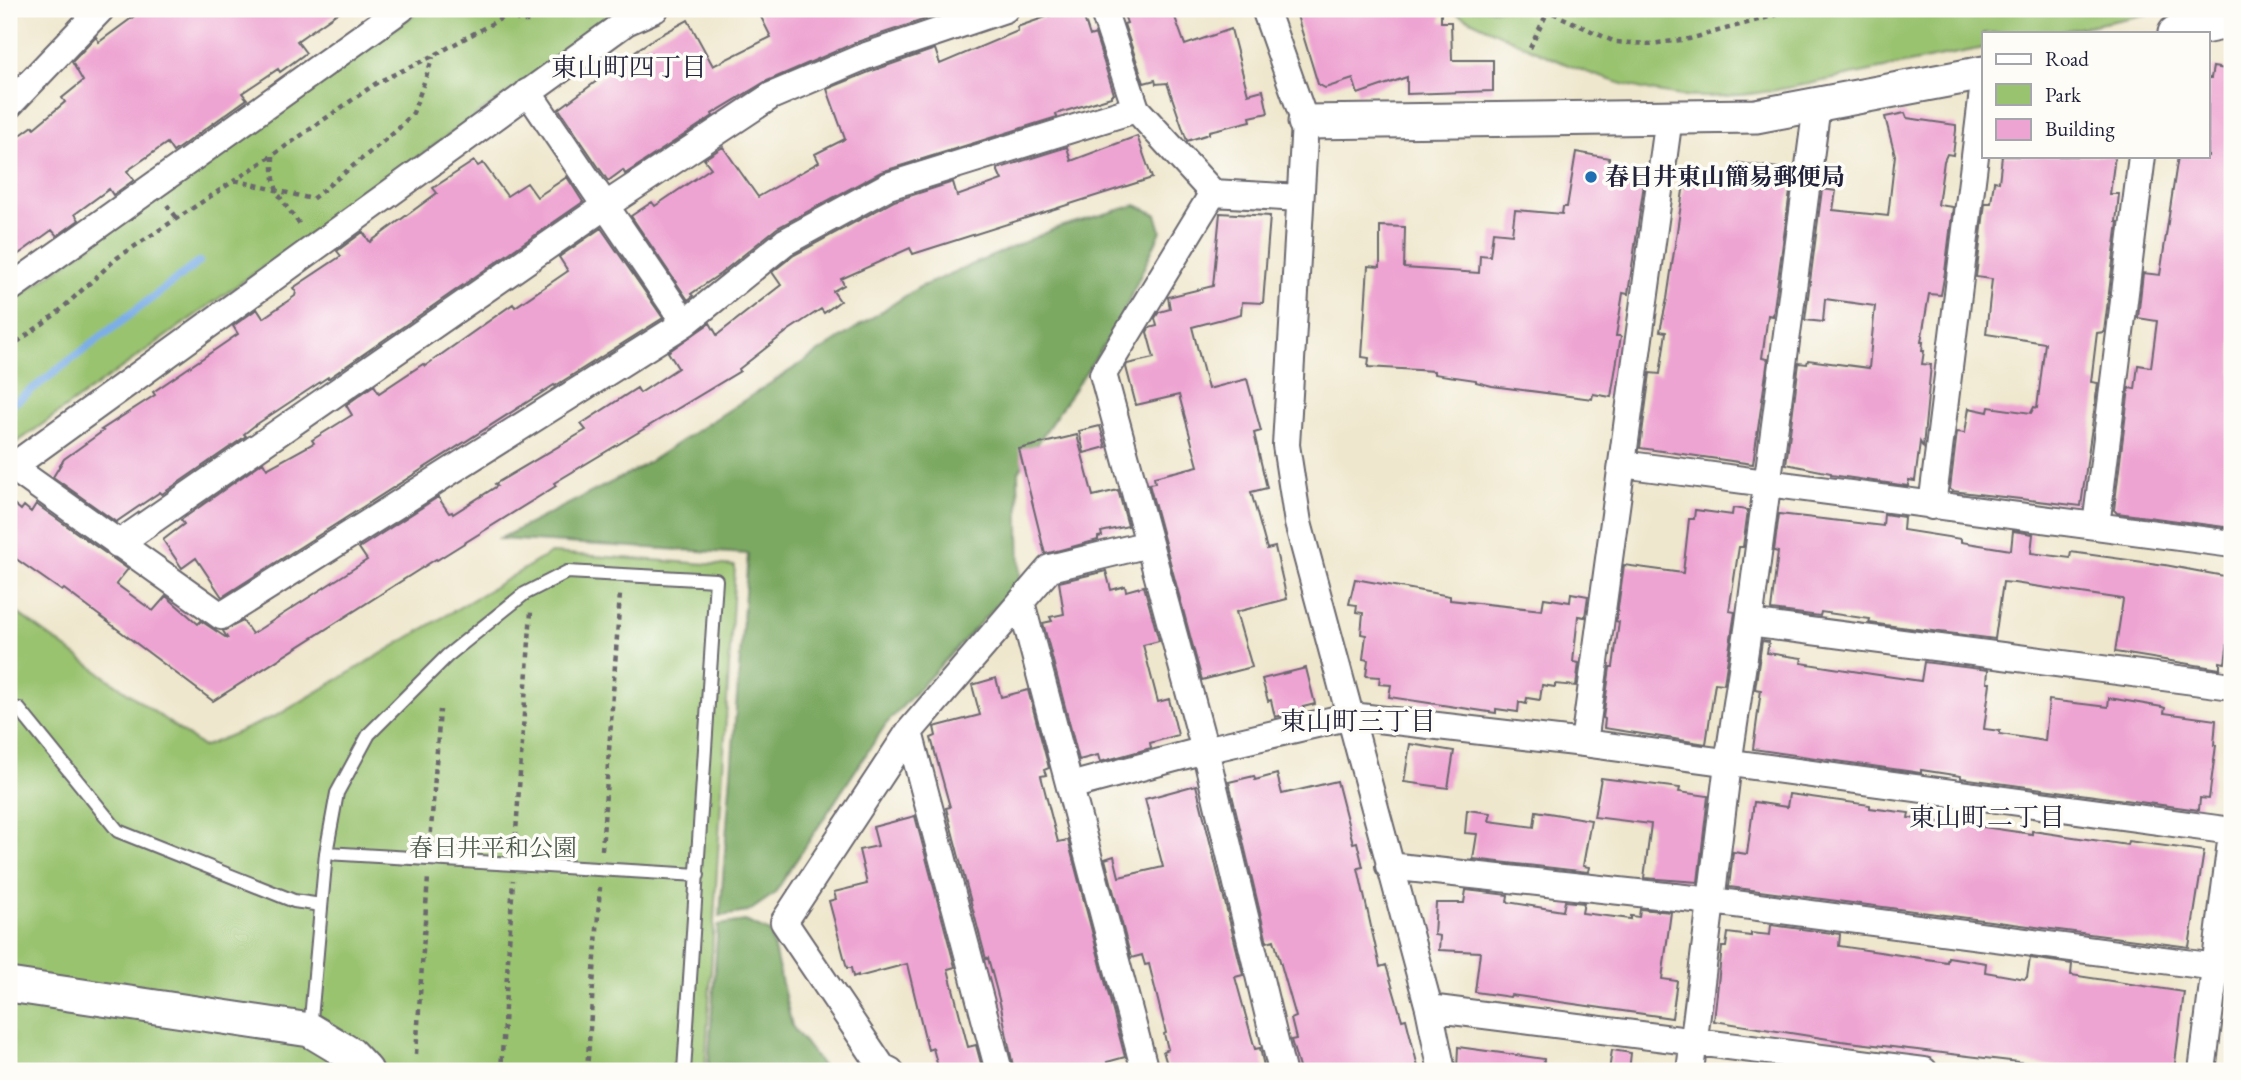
<svg xmlns="http://www.w3.org/2000/svg" width="2241" height="1080" font-family="'EB Garamond','Noto Serif JP',serif">
	<style>
		.green { fill: #9ac36f; stroke: #5e7255; stroke-width: 2 }
		.forest { fill: #7ba962; stroke: #4e664e; stroke-width: 2 }
		.lines { fill: none; stroke-linecap: round; stroke-linejoin: round }
		.stream { stroke: #7baee8; stroke-width: 8 }
		.building { fill: #eea4d2 }
		.service-casing { stroke: #6a676e; stroke-width: 16 }
		.minor-casing { stroke: #6a676e; stroke-width: 30 }
		.tertiary-casing { stroke: #6a676e; stroke-width: 37 }
		.path { stroke: #6a676e; stroke-width: 4.5; stroke-dasharray: 5 5; stroke-linecap: butt }
		.service { stroke: #fff; stroke-width: 12 }
		.minor { stroke: #fff; stroke-width: 26 }
		.tertiary { stroke: #fff; stroke-width: 33 }
		.poi-dot { fill: #1f6fb2; stroke: #fdfcf7; stroke-width: 2.5 }
		.labels { text-anchor: middle; stroke-width: 7; stroke-linejoin: round; paint-order: stroke }
		.poi-label { font-size: 24px; font-weight: bold; fill: #22223b; stroke: #fdfcf7; text-anchor: start }
		.park-label { font-size: 24px; fill: #4c5a4d; stroke: #fdfcf7 }
		.neighbourhood-label { font-size: 26px; fill: #22223b; stroke: #fdfcf7 }
	</style>
	<rect width="100%" height="100%" fill="#fdfcf7"/>
	<filter id="ink" filterUnits="userSpaceOnUse"><feTurbulence type="fractalNoise" baseFrequency=".0143" numOctaves="2"/><feDisplacementMap in="SourceGraphic" scale="14" xChannelSelector="R" yChannelSelector="G"/><feConvolveMatrix kernelMatrix="1 2 1 2 8 2 1 2 1" color-interpolation-filters="sRGB"/></filter>
	<filter id="wash" filterUnits="userSpaceOnUse"><feTurbulence type="fractalNoise" baseFrequency=".00686" numOctaves="4" result="noise"/><feDisplacementMap in="SourceGraphic" scale="28" xChannelSelector="R" yChannelSelector="G"/><feGaussianBlur stdDeviation="1.57" result="paint"/><feColorMatrix in="noise" values="0 0 0 0 0 0 0 0 0 0 0 0 0 0 0 0 0 1.4 0 .05"/><feComposite in="paint" operator="in"/></filter>
	<g filter="url(#wash)">
		<rect width="100%" height="100%" fill="#efe7cd"/>
		<path class="green" d="M422,9H632L603,25L9,448V304Z
			M1447,9H2173L2054,33H1984V48C1933,58 1883,68 1833,79C1781,89 1728,102 1675,95C1593,84 1520,43 1447,9Z
			M551,553L735,566L705,1071H9V607L203,747L278,715Z"/>
		<path class="forest" d="M1136,205L1156,214L1161,231L1117,326L1018,472L1020,580L886,724L774,894L748,912L720,916L748,554L499,539L636,470L918,288L1059,227Z
			M745,921L770,932L792,1026L826,1071H708L718,925Z"/>
		<g class="lines">
			<path class="stream" d="M9,407L199,262"/>
		</g>
		<g id="blocks">
			<path class="building" d="M144,9H343L297,41L306,53L280,72L278,69L242,93L247,99L173,152L167,143L127,171L134,180L113,195L109,189L75,214L79,220L57,236L52,230L9,261V154L18,146L15,139L33,126L34,128L65,102L62,98L83,81L72,62L96,37L99,42Z
				M757,9H922L926,19L857,42L765,82L712,114L713,116L625,174L623,170L608,181L559,109L613,69L611,67L655,38L688,20L713,66L771,37Z
				M1069,9H1081L1090,36L1095,34L1114,94L1111,95V97L1056,114L1057,117L881,172L777,228L720,274L691,294L693,296L688,300L631,216L652,202L655,206L711,168L704,159L723,147L758,197L819,162L815,154L845,139L827,89L869,72L935,49L940,64L1018,31L1017,27Z
				M1122,9H1172L1185,45L1231,29L1248,94L1263,90L1268,113L1250,117L1251,121L1209,131V134L1187,141L1167,83L1156,84L1155,80L1144,83L1124,24L1127,23Z
				M1295,9H1441V22H1451L1452,60H1493V91L1407,94V77L1358,94L1353,79L1325,88L1318,84Z
				M2213,67L2232,70V528L2117,513L2114,510L2129,388L2135,389L2138,365L2151,367L2157,321L2138,318L2143,273L2160,275L2178,156H2208V78H2211Z
				M1905,113L1907,118L1956,125V130L1953,155L1947,154L1944,161L1938,205L1953,207L1945,272L1941,295L1929,294L1921,342H1923L1922,351H1924L1922,364L1931,365L1923,447L1920,442L1915,481L1909,480L1908,486L1831,475V473L1786,464L1799,363L1807,364L1808,360L1869,368L1875,306L1825,299L1823,322L1805,320L1822,189L1836,191L1833,210L1888,216L1895,155L1885,117Z
				M1137,136L1152,178L913,254L910,248L841,279L844,285L833,291L840,301L824,313L821,309L789,330L739,369L740,371L554,483L556,486L437,560L436,559L213,701L64,589L62,591L9,554V500L21,510L24,506L31,512L36,504L128,569L116,584L153,611L166,596L198,624L201,621L228,639L223,631L243,621L252,634L367,560L359,548L438,497L449,513L452,512L453,514L497,486L495,484L586,430L581,424L637,388L640,393L678,368L668,352L710,323L717,335L781,285L772,272L794,255L894,201L953,182L957,196L1002,180L997,169L1067,147L1071,161Z
				M1576,152L1609,158L1607,172L1645,177L1628,294L1623,293L1616,336H1621L1611,397L1593,394L1592,399L1492,386L1476,382V380L1434,374V371L1368,367L1369,358L1362,357L1368,266L1380,267V226L1405,227L1404,268L1479,273L1480,255L1490,256L1493,232L1512,234L1515,210L1562,214L1563,207H1567Z
				M2002,156H2115L2110,194H2119L2116,222H2118L2104,332L2097,333L2091,382L2098,383L2081,506L1952,491L1950,489L1957,432L1965,433L1969,408L1988,412L1989,407L2031,413L2034,407L2037,408L2045,343L1986,334L1992,279L1976,277L1985,203H1991L1994,181L1999,182Z
				M474,161L478,166L483,163L507,196L527,183L537,197L567,177L583,202L329,378L328,377L254,426L244,434L246,436L162,494L160,492L116,522L53,477L64,459L103,431L101,430L155,395L153,392L238,334L233,326L257,309L263,318L295,296L296,292L293,288L341,256L337,251L363,232L370,242L437,193L433,188Z
				M1739,163L1793,170L1773,316L1768,315L1762,358L1768,359L1753,464L1640,448L1650,373L1660,374L1666,332L1660,331L1667,299L1686,170L1735,174L1736,165L1739,166Z
				M1220,213L1270,216L1263,303L1242,302L1241,314L1192,327L1208,389L1247,379L1261,431L1254,433L1267,488L1251,492L1267,549L1275,547L1287,599L1236,612L1252,667L1202,680L1149,484L1155,483L1154,477L1198,466L1179,395L1136,405L1126,367L1127,364L1154,358L1147,332L1149,328L1157,326L1155,318L1159,312L1170,309L1168,297L1213,286Z
				M601,228L663,318L555,386L554,385L222,597L196,558L182,568L163,540L184,524L181,520L263,462L267,469L314,443L312,440L352,415L346,405L374,385L379,393L423,364L425,366L513,304L515,307L568,271L559,257Z
				M1100,426L1106,447L1084,453L1079,431Z
				M1077,435L1093,496L1118,490L1128,526L1101,532L1102,536L1098,537V540L1045,554L1019,449Z
				M1733,508L1748,510L1743,547H1739L1729,611L1735,612L1724,684L1715,683L1706,744L1604,728L1605,719L1603,718L1610,667H1613L1619,622L1616,621L1624,565L1683,573L1689,519H1694L1695,510L1732,515Z
				M1779,514L1883,526L1884,514L1904,517L1903,530L1961,539V542L2011,550L2013,531L2033,534L2031,553L2070,558L2071,552L2165,565L2224,576L2232,579V613L2225,663L2220,662V669L2115,652L2123,600L2122,599L2014,583L2003,582L1995,639L1869,623L1870,619L1821,612L1820,616L1771,610L1778,552L1774,551Z
				M1106,571L1111,590L1125,586L1126,591L1144,586L1159,641L1143,645L1158,702L1169,699L1178,735L1150,743L1151,748L1100,762L1098,755L1079,760L1043,623L1052,621L1050,617L1064,614L1059,582Z
				M1355,579L1450,596V600L1542,610L1544,598L1570,602L1571,593L1588,596L1585,617L1578,616L1573,662L1579,663L1576,686L1555,684V687L1542,685L1540,700L1527,698L1526,704L1519,702L1518,712L1496,709V713L1389,697L1391,685L1379,684L1380,677L1366,676L1368,660L1363,659L1366,635L1361,634L1363,613L1356,612L1357,605L1349,604Z
				M1762,641L1769,642L1767,653L1802,658L1801,663L1872,674L1921,681L1924,662L1988,670L1987,683H1990L1984,729L2000,731V734L2045,741L2049,700L2108,707L2109,698L2162,707L2165,708L2164,713L2216,720L2214,745H2216L2209,799L2200,798L2199,810L1961,778V776L1921,770V773L1753,749L1761,690L1755,689Z
				M1306,668L1315,704L1303,707L1304,710L1275,717L1271,700L1268,701L1262,679Z
				M996,678L1001,697L1028,690L1049,768L1044,770L1046,775L1041,776L1058,842L1068,840L1125,1057L1107,1062L1109,1071H1014L1001,1007L988,958L986,959L946,808L950,807L931,738L936,736L934,727L980,715L972,685Z
				M1410,744L1454,751L1448,788L1404,782Z
				M1277,774L1282,794L1337,781L1353,843L1357,842L1363,867L1358,868L1380,967L1386,965L1402,1020L1406,1019L1419,1071H1300L1291,1040L1296,1039L1291,1019L1296,1017L1274,940L1267,942L1229,782L1254,776L1255,780Z
				M1601,778L1680,788L1679,792L1708,796L1698,882L1644,878L1651,824L1594,817Z
				M1196,785L1243,975L1235,977L1255,1049L1260,1048L1265,1071H1169L1163,1051L1168,1049L1164,1034L1166,1033L1149,964L1145,965L1142,955L1131,958L1105,859L1114,856L1119,877L1163,867L1145,799Z
				M1789,794L1870,805V808L1909,813L1908,818L1956,824V820L1984,824L1983,827L2032,834V831L2127,845L2128,841L2204,851L2189,947L1729,887L1733,852L1747,854L1754,802L1787,807Z
				M1467,810L1491,813L1489,821L1534,827L1536,811L1591,820L1583,866L1589,867L1588,872L1473,859L1477,834L1465,833Z
				M915,816L955,967L948,969L968,1047L976,1045L983,1071H939L933,1048L928,1050L907,964L858,977V975L853,977L851,968H847L829,901L836,899L834,892L867,884L859,850L878,846L873,827Z
				M1466,890L1508,895L1507,902L1563,911L1565,901L1584,903L1582,913L1631,919V916L1639,917L1640,909L1671,912L1662,979L1677,981L1672,1018L1511,995L1510,997L1475,992L1480,952L1439,950L1440,936L1434,935L1436,903H1464Z
				M1771,925L1840,934L1839,946L1947,962L1948,957L1986,963L1985,972L2025,979L2027,977L2030,958L2072,964L2071,975L2184,992L2174,1071H2075L2061,1070V1067L1841,1041L1714,1021L1722,947H1726L1728,933L1751,936V933L1770,935Z
				M1458,1047L1544,1059L1543,1071H1457Z
				M1612,1050L1631,1053L1629,1071H1609Z"/>
		</g>
	</g>
	<g filter="url(#ink)">
		<use href="#blocks" fill-opacity="0" stroke="#6a676e" stroke-width="2"/>
		<g class="lines">
			<defs>
				<path id="service" d="M9,713L19,709L118,831L294,901L321,905
					M326,853L698,875
					M310,1030L326,853L337,793L369,734L447,656L524,594L567,572L716,580L684,1071"/>
				<path id="minor" d="M655,9L626,22L12,467L221,616L685,323L785,242L888,186L1136,109
					M1103,9L1136,109L1213,193L1300,198
					M1265,9L1305,122L1286,445L1298,523L1429,1008L1442,1071
					M528,92L685,323
					M9,105L101,9
					M1213,193L1103,374L1205,750L1282,1071
					M9,289L401,9
					M1622,464L2232,544
					M1932,506L1984,83
					M2096,526L2142,156
					M118,544L605,206L771,96L863,57L1005,9
					M1021,602L1145,1071
					M1749,623L2232,686
					M909,732L999,1071
					M1584,743L1669,117
					M1070,786L1205,750L1351,716L1584,743L2232,831
					M1389,866L1712,901L2232,969
					M1429,1008L1924,1071
					M890,1071L882,1067L784,922L909,732L1050,568L1149,544
					M1690,1071L1728,764L1749,623L1817,105
					M2202,1071L2232,834"/>
				<path id="tertiary" d="M2175,33L2232,21
					M1305,122L1756,116L1984,73
					M9,985L310,1030L350,1054L366,1071"/>
			</defs>
			<use href="#service" class="service-casing"/>
			<use href="#minor" class="minor-casing"/>
			<use href="#tertiary" class="tertiary-casing"/>
			<path class="path" d="M511,9V13L519,21H530L538,12V9
				M1544,9L1615,42L1650,44L1689,39L1798,9
				M1530,48L1548,11
				M273,156C272,194 280,197 301,226
				M235,180L312,199L396,131L413,113L433,57
				M167,205L177,218
				M9,348L56,314L117,258L273,155L378,82L433,56L511,13
				M430,843L440,710
				M515,847L531,611
				M602,850L620,594
				M416,1054L428,877
				M501,1071L513,880
				M587,1071L600,887"/>
			<use href="#service" class="service"/>
			<use href="#minor" class="minor"/>
			<use href="#tertiary" class="tertiary"/>
		</g>
	</g>
	<circle class="poi-dot" cx="1591" cy="177" r="7"/>
	<g class="labels">
		<g class="poi-label">
			<text x="1605" y="185">春日井東山簡易郵便局</text>
		</g>
		<g class="park-label">
			<text x="493" y="856">春日井平和公園</text>
		</g>
		<g class="neighbourhood-label">
			<text x="629" y="76">東山町四丁目</text>
			<text x="1358" y="730">東山町三丁目</text>
			<text x="1987" y="826">東山町二丁目</text>
		</g>
	</g>
	<rect width="2241" height="1080" fill="none" stroke="#fdfcf7" stroke-width="35"/>
	<rect x="1982" y="32" width="228" height="126" fill="#fdfcf7" stroke="#a5a5ac" stroke-width="2"/>
	<rect x="1996" y="54" width="35" height="10" fill="#ffffff" stroke="#a5a5ac" stroke-width="2"/>
	<text x="2045" y="66" font-size="21" fill="#22223b">Road</text>
	<rect x="1996" y="84" width="35" height="21" fill="#9ac36f" stroke="#a5a5ac" stroke-width="2"/>
	<text x="2045" y="102" font-size="21" fill="#22223b">Park</text>
	<rect x="1996" y="119" width="35" height="21" fill="#eea4d2" stroke="#a5a5ac" stroke-width="2"/>
	<text x="2045" y="136" font-size="21" fill="#22223b">Building</text>
</svg>
